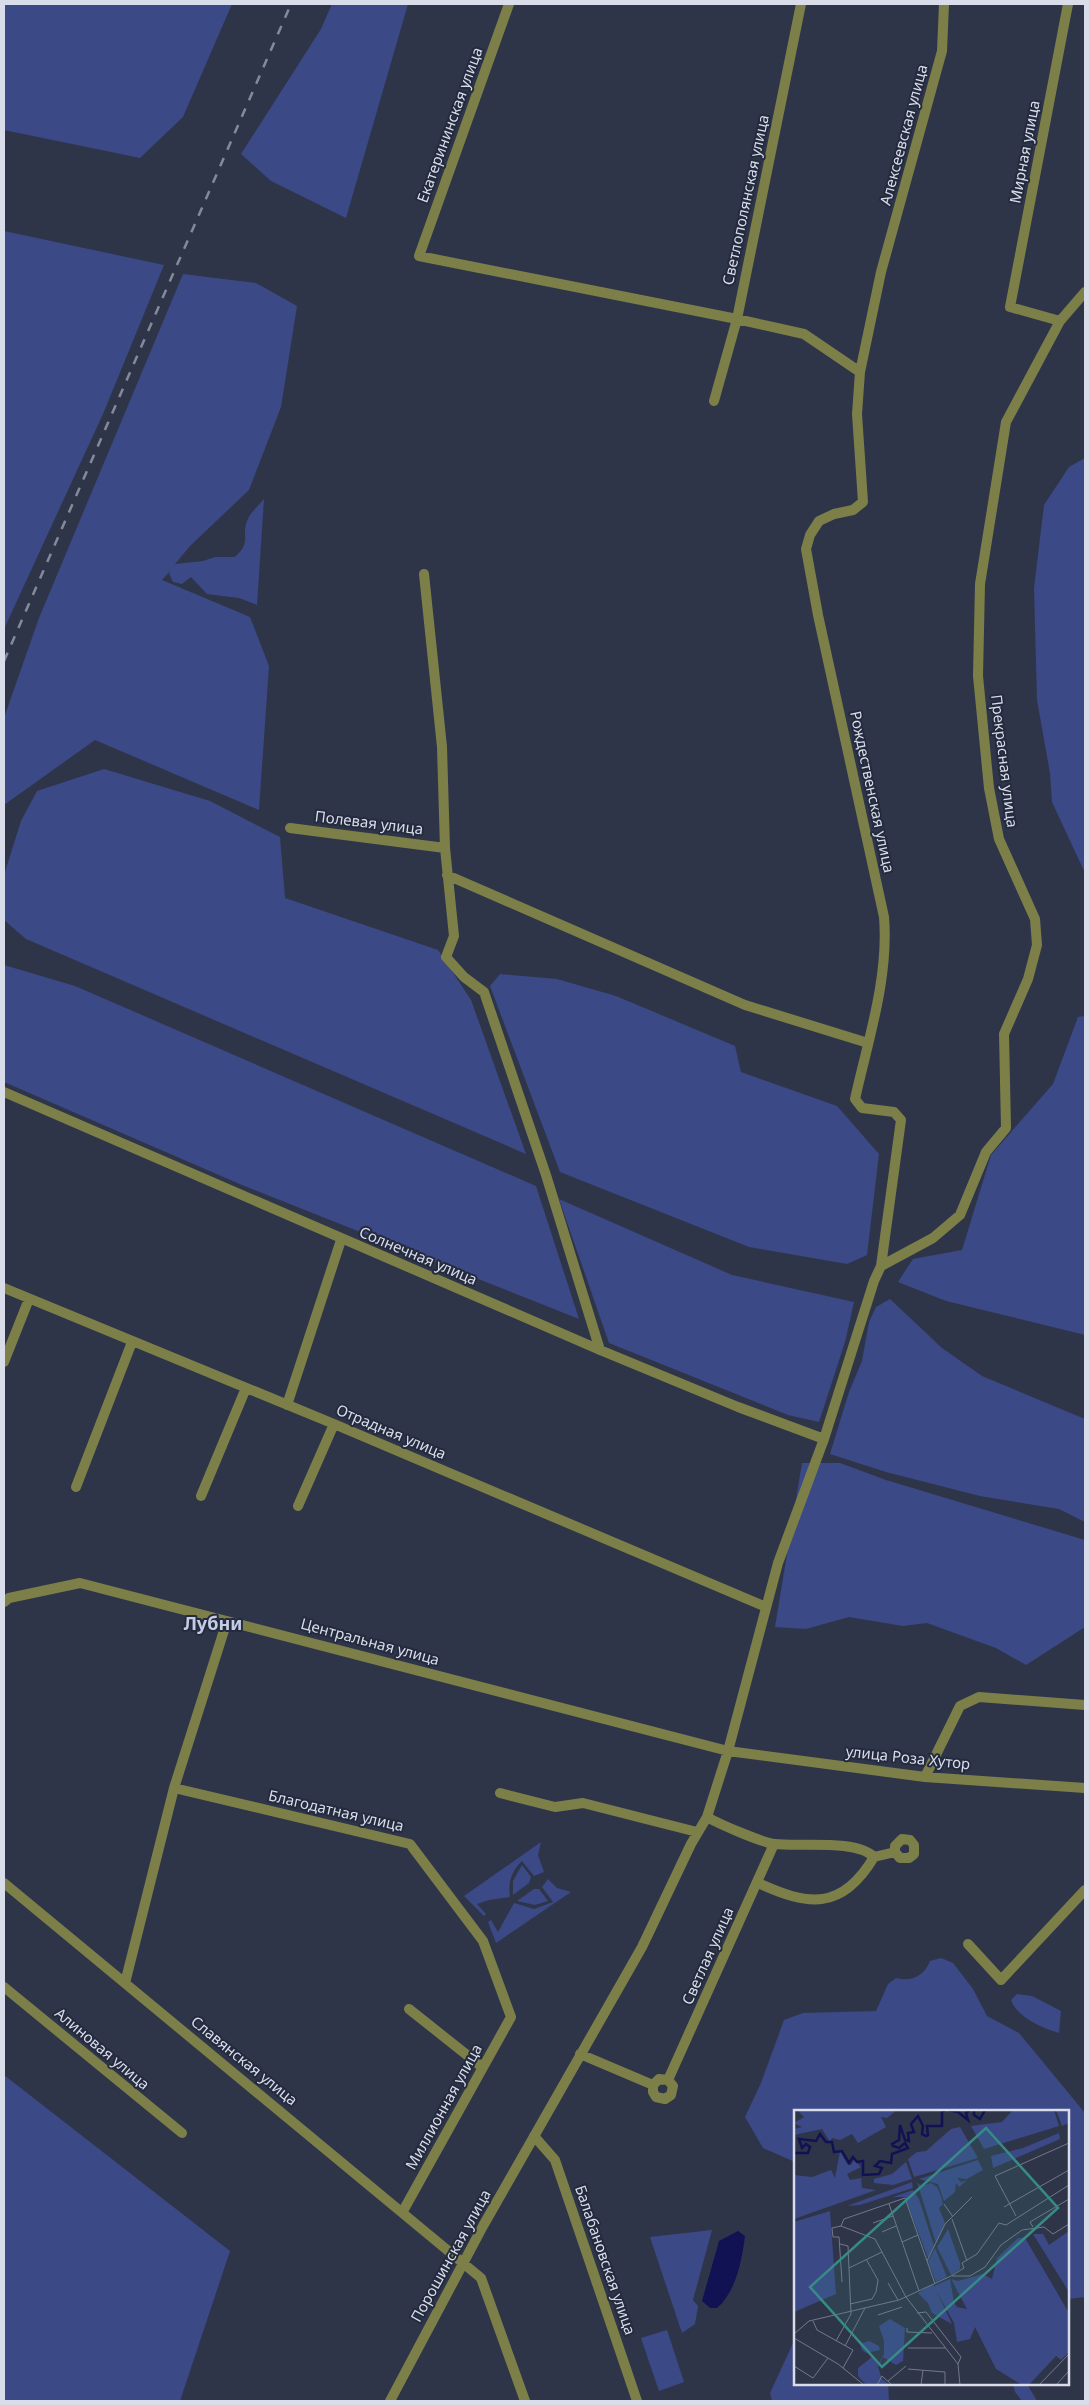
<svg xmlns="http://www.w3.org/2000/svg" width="1089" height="2405" font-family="'Noto Sans',sans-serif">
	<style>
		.green { fill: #3b4986 }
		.water { fill: #101253 }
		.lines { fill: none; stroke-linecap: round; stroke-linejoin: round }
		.street { stroke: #7c8048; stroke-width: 10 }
		.rail { stroke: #858a9b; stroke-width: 2.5; stroke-dasharray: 9 9; stroke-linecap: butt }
		.labels { text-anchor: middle; stroke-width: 4; stroke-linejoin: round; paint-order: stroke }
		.street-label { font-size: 15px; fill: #d9ddea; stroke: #252b3e }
		.quarter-label { font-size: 18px; font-weight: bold; fill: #c5cce6; stroke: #252b3e }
		.inset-river { fill: none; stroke: #101253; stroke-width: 2.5 }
		.inset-road { fill: none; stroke: #737889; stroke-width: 1 }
		.view { fill: #378b87; fill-opacity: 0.15; stroke: #378b87; stroke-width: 2.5 }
		.inset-edge { fill: none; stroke: #d9ddea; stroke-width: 2.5 }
	</style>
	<rect width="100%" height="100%" fill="#2f3549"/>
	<path class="green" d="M4,4H232L183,117L140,158L4,130Z
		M332,4H408L346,218L271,181L241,154L321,29Z
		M4,231L164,265L103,414L4,629Z
		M183,274L256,283L297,306L281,407L249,490L190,546L175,564L203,561L215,557H235C252,542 241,537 247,521C250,513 258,506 264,499L257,605L239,598L207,594L191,577L182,584L173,582L169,573L171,570L162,580L250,617L269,666L259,810L95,740L4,805V718L39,618Z
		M1085,458V873L1052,802L1050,773L1037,700L1034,588L1044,505L1069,467Z
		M104,769L210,801L280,837L285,898L438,950L471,1000L526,1154L26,939L4,920V875L21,821L37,791Z
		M4,965L75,986L536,1186L579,1319L242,1185L4,1082Z
		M500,974L557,979L616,996L735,1046L741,1072L837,1106L879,1154L867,1255L847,1264L749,1247L560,1172L490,986Z
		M1085,1016V1335L946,1301L898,1282L913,1259L962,1250L991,1155L1053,1084L1078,1017Z
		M559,1199L732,1275L854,1302L845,1342L819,1422L788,1415L609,1343Z
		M890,1299L942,1348L982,1376L1085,1419V1522L1059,1509L980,1496L886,1472L830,1454L849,1392L862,1361L869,1322L876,1307Z
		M802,1463H840L886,1480L1085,1540V1627L1026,1665L996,1648L927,1623L903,1626L849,1617L806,1629L775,1627Z
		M541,1842L538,1855L544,1872L534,1876L522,1861C511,1872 508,1882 510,1897L489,1900L477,1904L486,1914L484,1916L464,1896Z
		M522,1865L531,1877L529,1883L513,1895V1881Z
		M548,1879L557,1888L571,1892L496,1943L488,1922L491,1920L498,1932L514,1903L534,1909L553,1902L542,1887Z
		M534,1889H539L548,1901L535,1905L517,1901Z
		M941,1958L953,1963L973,1989L987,2016L1019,2033L1085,2113V2297L1068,2299V2111H795V2162L763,2148L745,2117L761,2083L784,2020L803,2013L876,2011L888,1984L896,1978C912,1982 924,1976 930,1961Z
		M1017,1994L1032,1996L1061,2011L1059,2033C1042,2028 1017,2017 1011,2000Z
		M4,2075L230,2251L180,2401H4Z
		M712,2230L693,2300L698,2306L695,2324L682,2333L650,2237Z
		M667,2330L684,2382L659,2391L641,2338Z
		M795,2339V2384H888L889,2401H772L770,2393Z
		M1013,2384H1027L1037,2401H1022L1015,2392Z"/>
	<path class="water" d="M738,2231L745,2236C742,2260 736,2292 717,2308H710L702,2301L719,2241Z"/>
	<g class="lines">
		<path class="street" d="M509,4L419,256L737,319L804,334L860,372
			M1060,321L1010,307L1068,4
			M714,401L737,319L801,4
			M424,574L442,747L445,848L454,936L446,957L464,977L484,992L546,1175L600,1350
			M290,828L445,848
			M447,875L745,1005L868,1043
			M4,1092L600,1350L738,1407L824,1439
			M881,1266L933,1238L960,1215L986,1152L1006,1128L1004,1034L1028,979L1037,945L1035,919L999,839L989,788L978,676L980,584L1006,422L1060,321L1085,292
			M4,1288L334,1424L766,1607
			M4,1362L29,1299
			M287,1405L341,1240
			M76,1487L132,1342
			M201,1496L246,1388
			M298,1506L334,1424
			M4,1602L9,1598L80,1583L728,1751L925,1777L1085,1788
			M925,1777L960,1706L979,1697L1085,1705
			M174,1788L410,1844L483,1941L511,2017L403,2211
			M500,1793L555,1807L583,1803L697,1832
			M707,1817C719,1824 763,1843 775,1844C800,1847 856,1839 874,1857L895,1852L900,1858H909L914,1854V1845L910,1840L902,1839L895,1846V1852
			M4,1883L481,2278L525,2401
			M758,1883C808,1906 842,1911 874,1857
			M968,1944L1001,1980L1085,1890
			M125,1983L174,1788L227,1621
			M4,1987L182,2133
			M409,2009L482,2067
			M580,2054L653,2085
			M668,2080L673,2086L671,2095L665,2099L656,2097L653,2092V2085L659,2079L668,2080L774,1844
			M534,2136L555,2160L637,2401
			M390,2401L483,2226L642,1947L691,1844L707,1817L728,1751L778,1563L824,1439L874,1281L881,1266L901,1120L894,1112L862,1108L855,1099C868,1040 889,978 884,917L818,615L806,549L810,535L819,521L834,514L853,510L863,502L857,414L860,372L881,272L942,51L944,4"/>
		<path class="rail" d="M4,661L291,4"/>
	</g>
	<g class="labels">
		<g class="street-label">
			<text transform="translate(450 125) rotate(-70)" y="5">Екатерининская улица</text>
			<text transform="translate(904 135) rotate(-75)" y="5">Алексеевская улица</text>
			<text transform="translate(1025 152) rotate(-79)" y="5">Мирная улица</text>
			<text transform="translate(746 200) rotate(-78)" y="5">Светлополянская улица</text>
			<text transform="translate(1004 761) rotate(83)" y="5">Прекрасная улица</text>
			<text transform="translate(872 792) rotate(78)" y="5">Рождественская улица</text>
			<text transform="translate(369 823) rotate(7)" y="5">Полевая улица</text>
			<text transform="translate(418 1256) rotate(23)" y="5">Солнечная улица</text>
			<text transform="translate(391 1432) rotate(23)" y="5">Отрадная улица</text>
			<text transform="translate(370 1642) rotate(15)" y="5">Центральная улица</text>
			<text transform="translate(908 1758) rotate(6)" y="5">улица Роза Хутор</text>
			<text transform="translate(336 1811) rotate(13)" y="5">Благодатная улица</text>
			<text transform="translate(708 1956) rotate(-66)" y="5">Светлая улица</text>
			<text transform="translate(102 2049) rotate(40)" y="5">Алиновая улица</text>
			<text transform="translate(244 2061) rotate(39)" y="5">Славянская улица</text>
			<text transform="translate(444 2107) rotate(-61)" y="5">Миллионная улица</text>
			<text transform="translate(451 2256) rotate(-61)" y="5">Порошинская улица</text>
			<text transform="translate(605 2260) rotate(71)" y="5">Балабановская улица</text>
		</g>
		<g class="quarter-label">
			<text x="213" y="1630">Лубни</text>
		</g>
	</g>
	<g transform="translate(794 2110)">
		<rect width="275" height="275" fill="#2f3549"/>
		<path d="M3,0H103L93,8L87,7L92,17L64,33L58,24L46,30L38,28L36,32L28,19L0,25V19L8,17L0,13L10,7ZM219,0H260L265,16L190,39L177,16L208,12ZM262,0H275V13L268,16ZM166,17L184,48L120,67L114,49L123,42L132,41L157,19ZM265,23L266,29L199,58L197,46L229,38ZM46,41L53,54L57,55L60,50L67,57L53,64L56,70L67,68L68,78L82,80L0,109V65L18,67L37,60L41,68ZM184,50L189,60L173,69L163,68L167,72L173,70L165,77L162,73L161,82L150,91L144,74L125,69ZM112,52L118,69L99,75L80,73V69L98,64ZM118,72L119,78L66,95L53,96ZM123,72L127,76L137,73L143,77L147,86L149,94L145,98L151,113L142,133ZM119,80L125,89L140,136L134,148L111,87H99ZM36,101L42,184L0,202V112ZM154,119L166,153V159L157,165L143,137ZM275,121V182L239,124H249L255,135ZM224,128H231L275,203V242L267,250L262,246L235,275H228L202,259L181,217L176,229L163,232L160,213L142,180L158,214L138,203L134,193L124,183L138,174L140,176L156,169L160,192L163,197L173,199L157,169L164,171L189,164L198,169L203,148ZM141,138L153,167L142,172L134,152ZM96,209L111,218L109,251L102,255L89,247L84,257L88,269L96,275H72L64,266V258L78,247L84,255L90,244V231L85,216ZM75,231L85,236L86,240L72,243L68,240L66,234Z" fill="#3b4986"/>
		<path class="inset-river" d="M154,0L164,2L174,10L172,3L176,0M180,0V5L186,9L191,0M0,43H14L16,37L12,34L8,38L5,29L22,31L26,24L32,32H38L40,42L48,41L55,53L59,47L63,52L69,51V65L85,64L88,58L81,56L86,51L97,53L98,44L114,38L111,33L105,38L99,36L98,34L105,30L106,15L111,30L115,31L114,23L120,22L117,14L124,6L129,16L128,24L132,26L134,25L133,16H148V2L152,0"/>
		<path class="inset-road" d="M95,94L125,181M150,94L159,107M210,97L275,60M222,106L201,66L275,33M158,109L173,151M79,113L99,106M47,116L50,109L111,88L141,174M239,117L236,112L275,89M88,122L102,116M108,132L124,125M133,151L151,114L178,87M55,158L88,142M158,166H176L191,157L207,135L228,120L250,117L259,124L275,114M48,172L45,127H39L38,118L47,116L81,129L112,187L164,254L166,275M94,173L104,190M56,194L78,189L82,182L84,170L72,149M123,203L132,202L167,247L164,254M84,205L108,197M19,211L23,220L59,240L49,258M113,218V222L138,223M0,224L15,211L105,190L157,166L170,158L168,153L183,144L205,113L212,115L275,75M0,228L44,254L70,275M42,231L57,204L54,136L46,134M51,236L71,198M114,238H151M0,256L19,268L34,248M114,259L151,262V275M94,271L112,256M83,275L88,266L98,275M127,275L129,260M245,275L275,244M262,275L275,261"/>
		<path class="view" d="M192,18L264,98L88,257L16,177Z"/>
		<rect width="275" height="275" class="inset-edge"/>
	</g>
	<rect width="1089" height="2405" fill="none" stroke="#d9ddea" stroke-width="10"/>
</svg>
